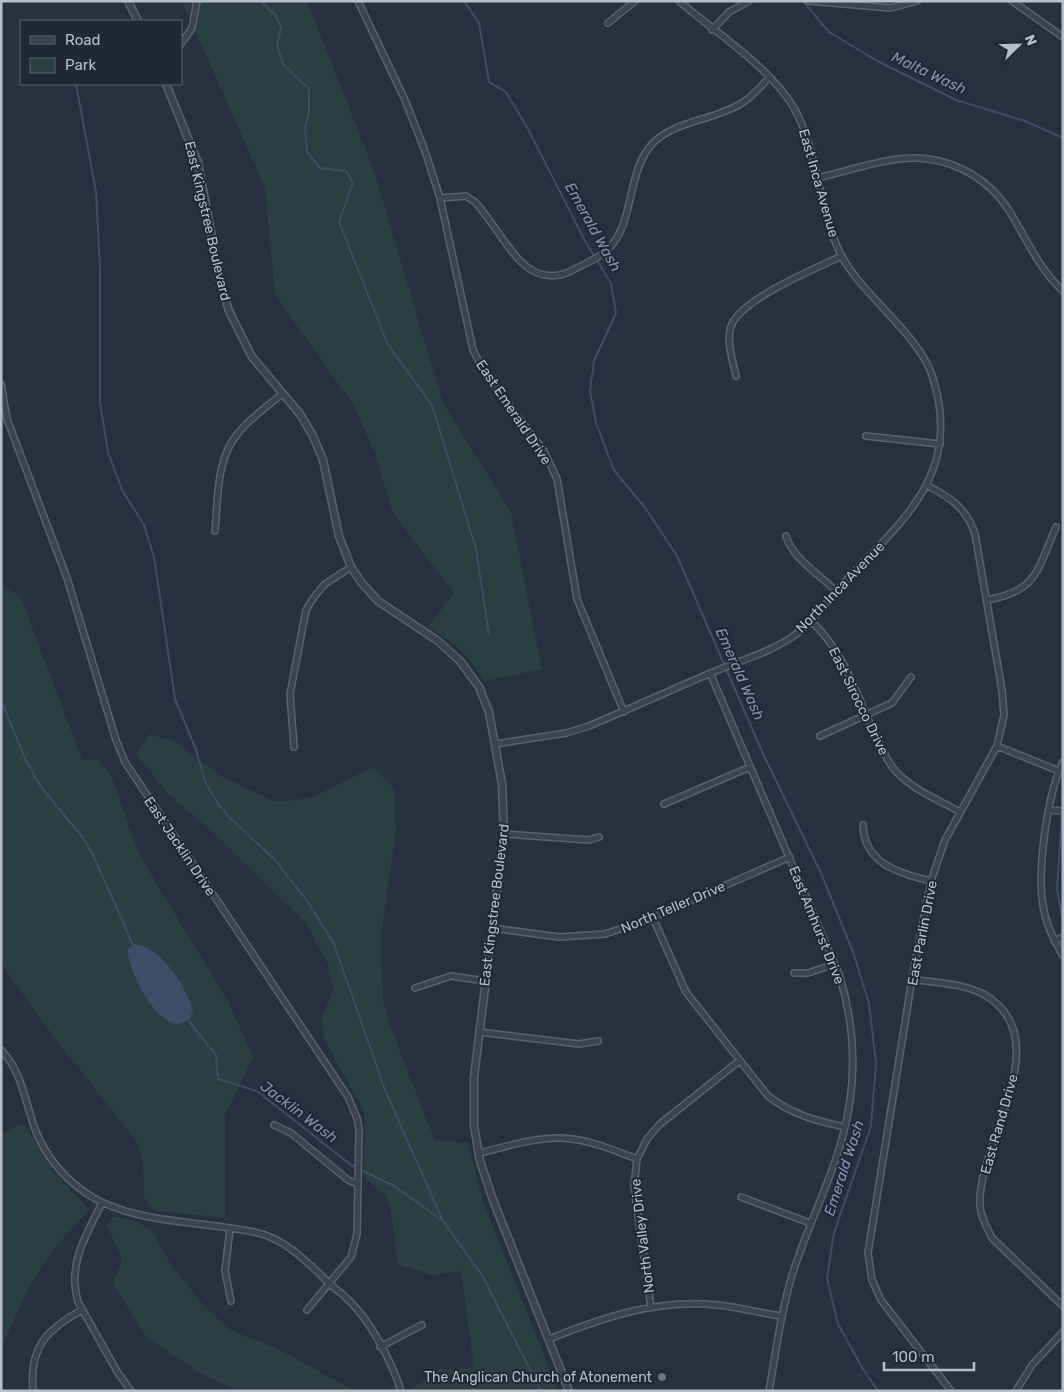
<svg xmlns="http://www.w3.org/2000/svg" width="1064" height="1392" font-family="Rubik,sans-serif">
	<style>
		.green { fill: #293f41 }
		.water { fill: #3c4e67 }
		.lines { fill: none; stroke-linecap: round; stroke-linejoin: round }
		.stream { stroke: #3c4e67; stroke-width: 2 }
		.minor-casing { stroke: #58616c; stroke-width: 8 }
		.tertiary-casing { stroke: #58616c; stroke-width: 9 }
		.minor { stroke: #3a434f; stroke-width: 5 }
		.tertiary { stroke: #3a434f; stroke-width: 6 }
		.worship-dot { fill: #6b7280; stroke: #1f2834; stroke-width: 2 }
		.labels { text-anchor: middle; stroke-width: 4; stroke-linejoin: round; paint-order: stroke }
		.street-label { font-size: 14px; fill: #b6bec9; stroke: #1f2834 }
		.poi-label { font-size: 14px; fill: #b6bec9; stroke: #1f2834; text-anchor: end }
		.water-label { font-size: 15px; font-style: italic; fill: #7f94b0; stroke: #1f2834 }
	</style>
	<rect width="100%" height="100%" fill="#26313f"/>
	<path class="green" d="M182,1H307L374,171L443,403L511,512L542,669L485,681C467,653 456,644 428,627L454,593L392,512L377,458L354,406L275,295L265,188Z
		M1,582L21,598L82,759L98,760L111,775L139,854L230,1005L253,1057L225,1116V1218L156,1211L144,1198L143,1163L136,1141L78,1067L69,1058L1,964Z
		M150,734L174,741L219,775L276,802L310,798L373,767L394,788L396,831L381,936L383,1000L390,1026L435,1140L468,1143L483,1202L558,1391H409L439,1370L474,1367L461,1271L431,1275L398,1264L390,1206L386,1195L364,1178L365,1114L324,1039L321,1020L333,991L328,964L305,922L216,835L167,793L136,754Z
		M20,1124L26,1126L52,1170L89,1210L53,1250L26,1293L1,1349V1134Z
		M112,1217L138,1221L154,1234L171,1265L206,1308L230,1330L278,1349L355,1391H238L197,1371L146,1337L113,1284L122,1260L107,1225Z"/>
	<path class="water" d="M133,944C162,946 185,986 193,1010L189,1020C182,1023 176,1026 170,1022C149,1011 131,973 127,951Z"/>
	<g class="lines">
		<path class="stream" d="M261,1L276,16L281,28L277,45L283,64L309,89V113L305,127L307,152L320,168L346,171L353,183L339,222L388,345L432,405L476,549L489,635
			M464,1L479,23L489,82L506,92L528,129L585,241L611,283L616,313L594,361L590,391L596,423L614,470L646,509L677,556L764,756L821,873L853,952L869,1003L876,1063L871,1126L834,1233L827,1278L838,1324L863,1369L878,1391
			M803,1L829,32L879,62L956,100L1025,121L1063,138
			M76,84L96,192L100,269V402L108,452L122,490L144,525L154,557L175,699L195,747L206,784L218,804L230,818L275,860L308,902L334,944L385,1090L443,1221
			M1,700L26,761L41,787L83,838L94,857L133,945
			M1062,812L1057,890L1063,921
			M187,1019L216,1055L218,1079L257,1091L351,1165L396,1187L443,1221L482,1275L541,1391"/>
		<defs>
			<path id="minor" d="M358,1L405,100L425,151L440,198L473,350L486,375L544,451L557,479L577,599L624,712
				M808,1L891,8L917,1
				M1012,1L1063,37
				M608,23L635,1
				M712,30L729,12L749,1
				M181,44L192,28L197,1
				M817,178C844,172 872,162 899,159C944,153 987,175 1010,212C1027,240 1039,269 1063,291
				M440,198L466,196L475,202C493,221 507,251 527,267C541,278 559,278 573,270C584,264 597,259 606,251C636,226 625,169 655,141C679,120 715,120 742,103C753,96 761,86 770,77
				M736,376C733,361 725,339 732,324C744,298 816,268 842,256
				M1,384L7,419L67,578L116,740L125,762L348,1097L357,1118L359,1129L357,1234L351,1257L307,1310
				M866,436L940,444
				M928,486C950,497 967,509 975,534L1002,690L1004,715L997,746L945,840L931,881L912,979L868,1253L872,1280L881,1300L951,1391
				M215,531C218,498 216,458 239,432C251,417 268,406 282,394
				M786,536C792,558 820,575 836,591
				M987,600C1038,591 1037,570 1056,527
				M810,620C842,649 855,689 872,728C879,741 884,756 893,768C910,789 937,799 960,812
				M710,673L839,974C856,1028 857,1085 842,1139C829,1187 805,1231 791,1279C780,1315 776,1353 769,1391
				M820,736L892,703L911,677
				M495,744L566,733L589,726C632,708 675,688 718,670C742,660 770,652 792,637C813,623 830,598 847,579C907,517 963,471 932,375C918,334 863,296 841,255C820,212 819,163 800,120C781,74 717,34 679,1
				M997,746L1059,771
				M294,747L290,694L306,610L314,597L325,584L351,567
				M1063,762C1047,795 1037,870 1043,906C1046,924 1054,941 1063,956
				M664,804L750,767
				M1049,810L1063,811
				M863,825C864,864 899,873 931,881
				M504,834L589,840L599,837
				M653,918L686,992L768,1096C791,1114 816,1121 845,1127
				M492,928L559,937L605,934L644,921L790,857
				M1054,941L1063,937
				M794,973H808L835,964
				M912,979C935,983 962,983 983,994C1062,1038 976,1144 980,1206C981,1217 987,1228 992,1238L1063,1306
				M415,988L451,976L485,981
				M479,1032L579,1044L598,1041
				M1,1050C22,1071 25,1102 35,1129C45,1155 63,1177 86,1193C131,1224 202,1221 254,1232C287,1239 308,1263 331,1285C339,1292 349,1299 356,1308C374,1328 393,1365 401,1391
				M274,1125L291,1133L348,1180L358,1184
				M479,1153C505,1147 535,1137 562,1138C587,1139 614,1150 637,1159
				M741,1197L810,1223
				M102,1203C86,1235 67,1265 78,1302L118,1373L131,1391
				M230,1229L225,1271L231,1301
				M651,1307L634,1187L637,1159L647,1139L660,1124L739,1061
				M549,1339C604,1317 657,1299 717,1305C738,1307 760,1313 781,1316
				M380,1347L422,1325
				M33,1391C29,1347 46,1330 82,1310
				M1016,1391L1032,1365L1063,1332"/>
			<path id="tertiary" d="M128,1L138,21
				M166,84L198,163L220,280L229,311L252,357L300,414L313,436L323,460L339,536L351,567L361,582L378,601L438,641L460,661L479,687L489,712L502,784L504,834L474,1077V1126L480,1161L493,1200L569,1391"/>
		</defs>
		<use href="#minor" class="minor-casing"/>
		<use href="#tertiary" class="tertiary-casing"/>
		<use href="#minor" class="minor"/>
		<use href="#tertiary" class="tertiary"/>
	</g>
	<circle class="worship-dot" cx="662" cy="1377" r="5"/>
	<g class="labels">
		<g class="street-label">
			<text transform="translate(819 183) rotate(74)" y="5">East Inca Avenue</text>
			<text transform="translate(208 221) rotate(77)" y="5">East Kingstree Boulevard</text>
			<text transform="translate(514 412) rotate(56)" y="5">East Emerald Drive</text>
			<text transform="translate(840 587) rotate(-46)" y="5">North Inca Avenue</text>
			<text transform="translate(859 701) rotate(64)" y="5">East Sirocco Drive</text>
			<text transform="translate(180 846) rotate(56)" y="5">East Jacklin Drive</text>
			<text transform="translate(494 905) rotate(-83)" y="5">East Kingstree Boulevard</text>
			<text transform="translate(673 907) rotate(-23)" y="5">North Teller Drive</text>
			<text transform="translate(817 925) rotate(68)" y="5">East Amhurst Drive</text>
			<text transform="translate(922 933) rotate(-79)" y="5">East Parlin Drive</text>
			<text transform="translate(999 1124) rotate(-74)" y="5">East Rand Drive</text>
			<text transform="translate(642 1236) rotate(-97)" y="5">North Valley Drive</text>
		</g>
		<g class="poi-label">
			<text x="652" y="1382">The Anglican Church of Atonement</text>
		</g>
		<g class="water-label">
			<text transform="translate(929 73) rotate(25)" y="5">Malta Wash</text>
			<text transform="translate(593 227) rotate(61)" y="5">Emerald Wash</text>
			<text transform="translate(740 674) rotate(66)" y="5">Emerald Wash</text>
			<text transform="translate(299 1112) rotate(37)" y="5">Jacklin Wash</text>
			<text transform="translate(844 1168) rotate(-72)" y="5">Emerald Wash</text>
		</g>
	</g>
	<rect width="1064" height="1392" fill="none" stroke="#b6bec9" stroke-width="5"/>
	<rect x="20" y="20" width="162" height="65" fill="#1f2834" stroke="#5b6470"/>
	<rect x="30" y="36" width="25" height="8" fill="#3a434f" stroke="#5b6470"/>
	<text x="65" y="45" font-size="15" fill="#b6bec9">Road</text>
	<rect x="30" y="58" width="25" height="15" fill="#293f41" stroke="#5b6470"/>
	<text x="65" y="70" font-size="15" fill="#b6bec9">Park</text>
	<g transform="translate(1019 45) rotate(67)" stroke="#1f2834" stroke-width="4" paint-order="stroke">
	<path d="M0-4L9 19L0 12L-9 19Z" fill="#b6bec9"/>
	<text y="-8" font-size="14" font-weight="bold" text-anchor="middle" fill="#b6bec9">N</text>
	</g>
	<path d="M884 1362v8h90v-8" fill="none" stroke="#b6bec9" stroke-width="2.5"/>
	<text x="892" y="1362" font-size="15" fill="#b6bec9" stroke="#1f2834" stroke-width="4" paint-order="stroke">100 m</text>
</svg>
